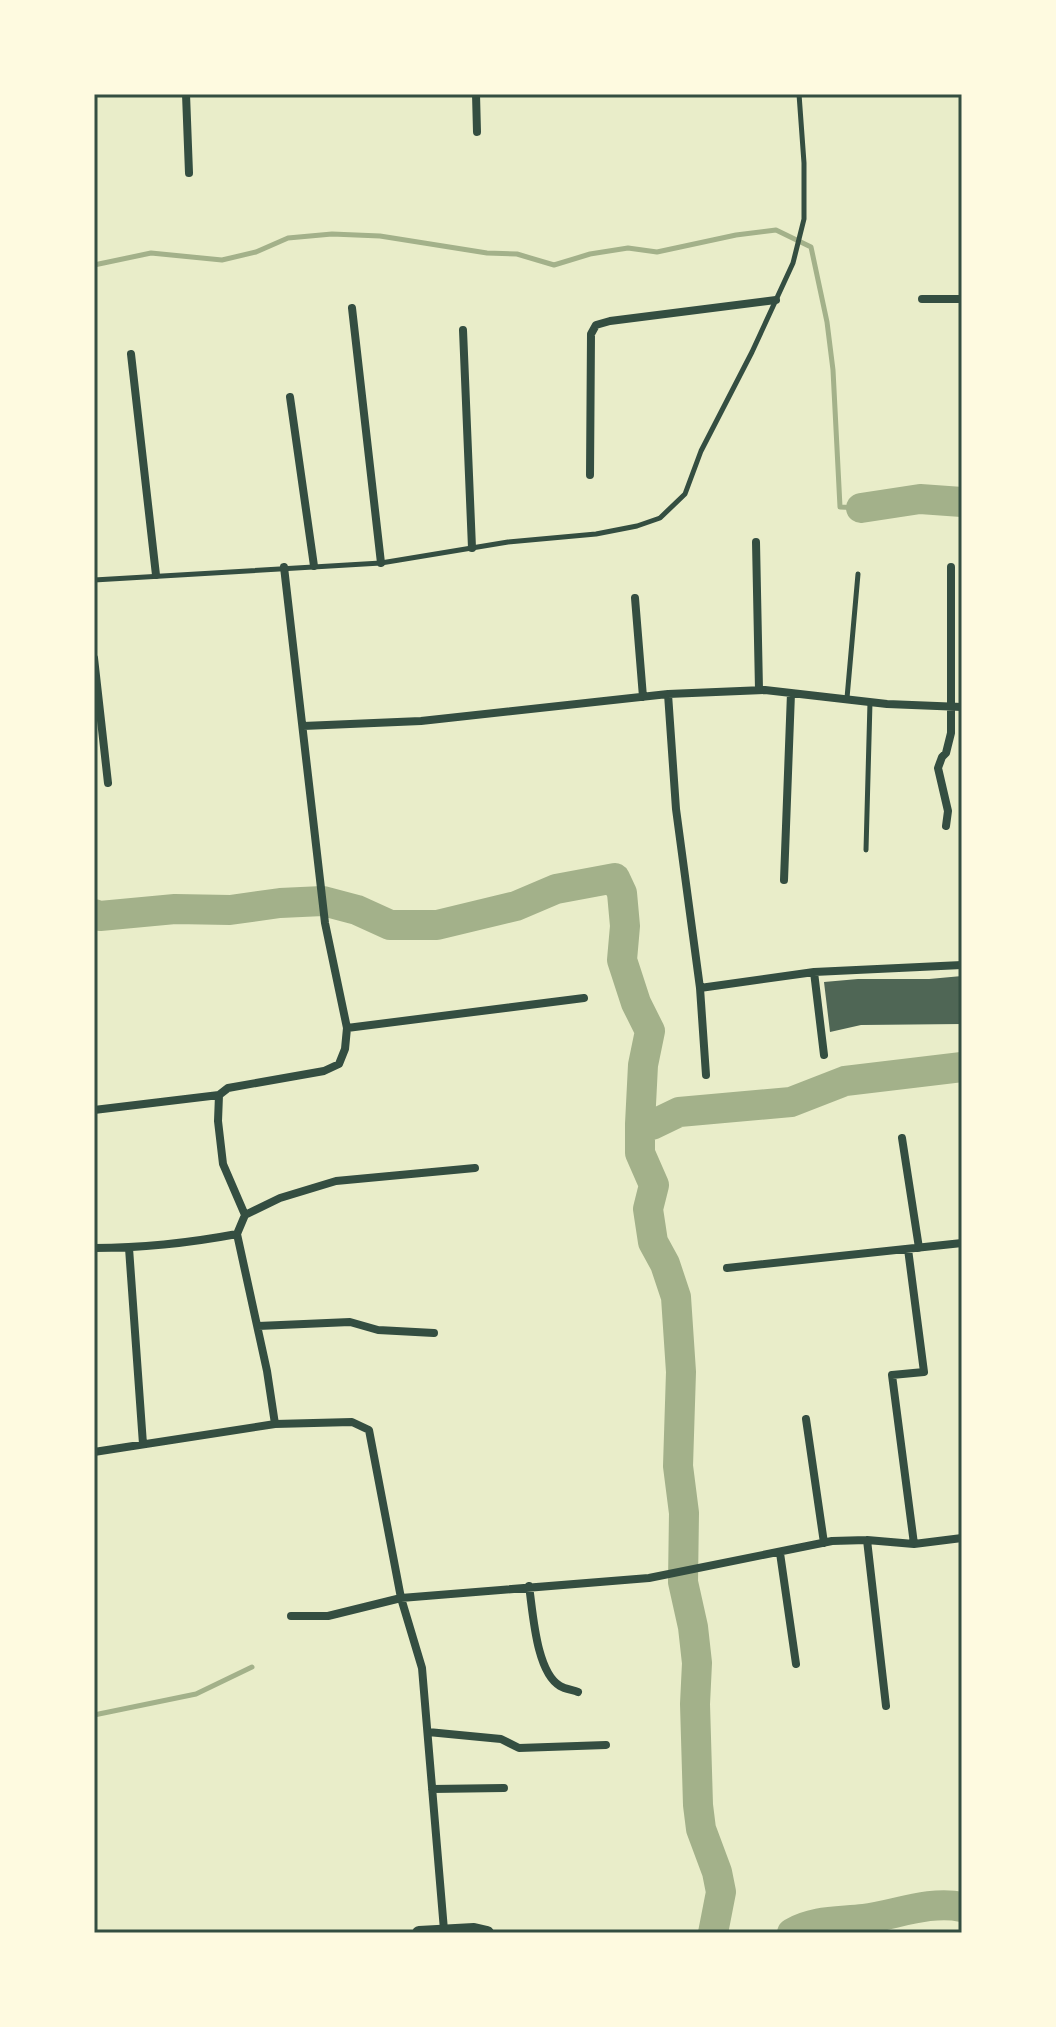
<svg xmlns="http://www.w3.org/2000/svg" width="1056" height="2027" font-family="Signika,sans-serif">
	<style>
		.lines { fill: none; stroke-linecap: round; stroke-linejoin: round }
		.stream { stroke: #a3b18a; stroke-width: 5 }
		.river { stroke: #a3b18a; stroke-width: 30 }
		.building { fill: #4f6655 }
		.service { stroke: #344e41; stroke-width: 5 }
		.minor { stroke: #344e41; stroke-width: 8 }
		.secondary { stroke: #344e41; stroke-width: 14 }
		.neatline { fill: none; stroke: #344e41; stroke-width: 3 }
	</style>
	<rect width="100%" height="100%" fill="#e9edc9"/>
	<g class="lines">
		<path class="stream" d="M94,265L151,253L222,260L256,252L288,238L332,234L380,236L487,253L517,254L554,265L590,254L628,248L657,252L736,235L776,230L811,247L827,322L833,370L840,507L861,508
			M94,1715L196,1694L252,1667"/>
		<path class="river" d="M861,508L920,499L962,502
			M94,914L100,916L175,909L230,910L280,903L323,901L357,910L390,925H437L516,906L556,889L615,878L622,893L625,926L622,960L636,1003L650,1031L643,1065L640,1124L652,1125L679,1112L791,1102L845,1081L962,1067
			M640,1124V1153L654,1185L648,1209L653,1242L665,1264L676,1297L681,1372L678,1466L684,1513L683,1582L693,1627L697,1663L695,1704L698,1805L701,1829L717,1872L721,1892L713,1933
			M792,1933C815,1920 838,1922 864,1919C895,1915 930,1900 962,1907"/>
	</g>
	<path class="building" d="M962,976V1024L861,1025L830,1032L824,982L858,979H929Z"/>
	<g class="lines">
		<path class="service" d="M94,580L381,563L508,542L596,534L637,526L660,518L685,494L701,451L752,352L793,263L804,219V163L799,94
			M847,698L858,574
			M866,850L870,702"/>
		<path class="minor" d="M186,94L189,173
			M476,94L477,132
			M922,299H962
			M352,308L381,563
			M463,330L472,548
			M131,354L156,575
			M290,397L314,566
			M590,475L591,334L596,325L610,321L776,300
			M756,542L759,690
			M635,598L643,697
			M94,658L108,783
			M668,694L676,809L700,988
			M303,726L421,721L668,694L765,690L887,704L962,707
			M946,826L948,811L938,768L942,757L946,753L951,733V567
			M784,880L791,693
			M814,972L824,1055
			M347,1028L584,998
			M706,1075L700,988L814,972L962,965
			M94,1110L219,1095
			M902,1138L919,1248
			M245,1215L223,1164L218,1121L219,1095L228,1088L324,1071L339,1064L345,1049L347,1028L325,923L284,567
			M237,1234L245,1215L280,1198L336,1181L475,1168
			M94,1248C142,1248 189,1243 237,1234L267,1371L275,1424L352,1422L369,1430L401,1598L422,1668L444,1930
			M129,1248L143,1444
			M908,1249L924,1372L892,1375L914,1544
			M727,1268L962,1243
			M258,1326L350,1322L378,1330L434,1333
			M806,1419L824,1543
			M94,1452L275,1424
			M867,1540L886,1706
			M780,1553L796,1664
			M529,1586C533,1612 536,1672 560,1686C565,1689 573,1690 578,1692
			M291,1616H328L401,1598L649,1578L832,1541L867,1540L914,1544L962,1538
			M428,1732L501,1739L519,1748L606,1745
			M432,1789L504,1788"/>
		<path class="secondary" d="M419,1933L474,1930L487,1933"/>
	</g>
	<rect width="1056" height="2027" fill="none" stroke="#fefae0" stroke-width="192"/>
	<rect x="96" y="96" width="864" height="1835" class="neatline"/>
</svg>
